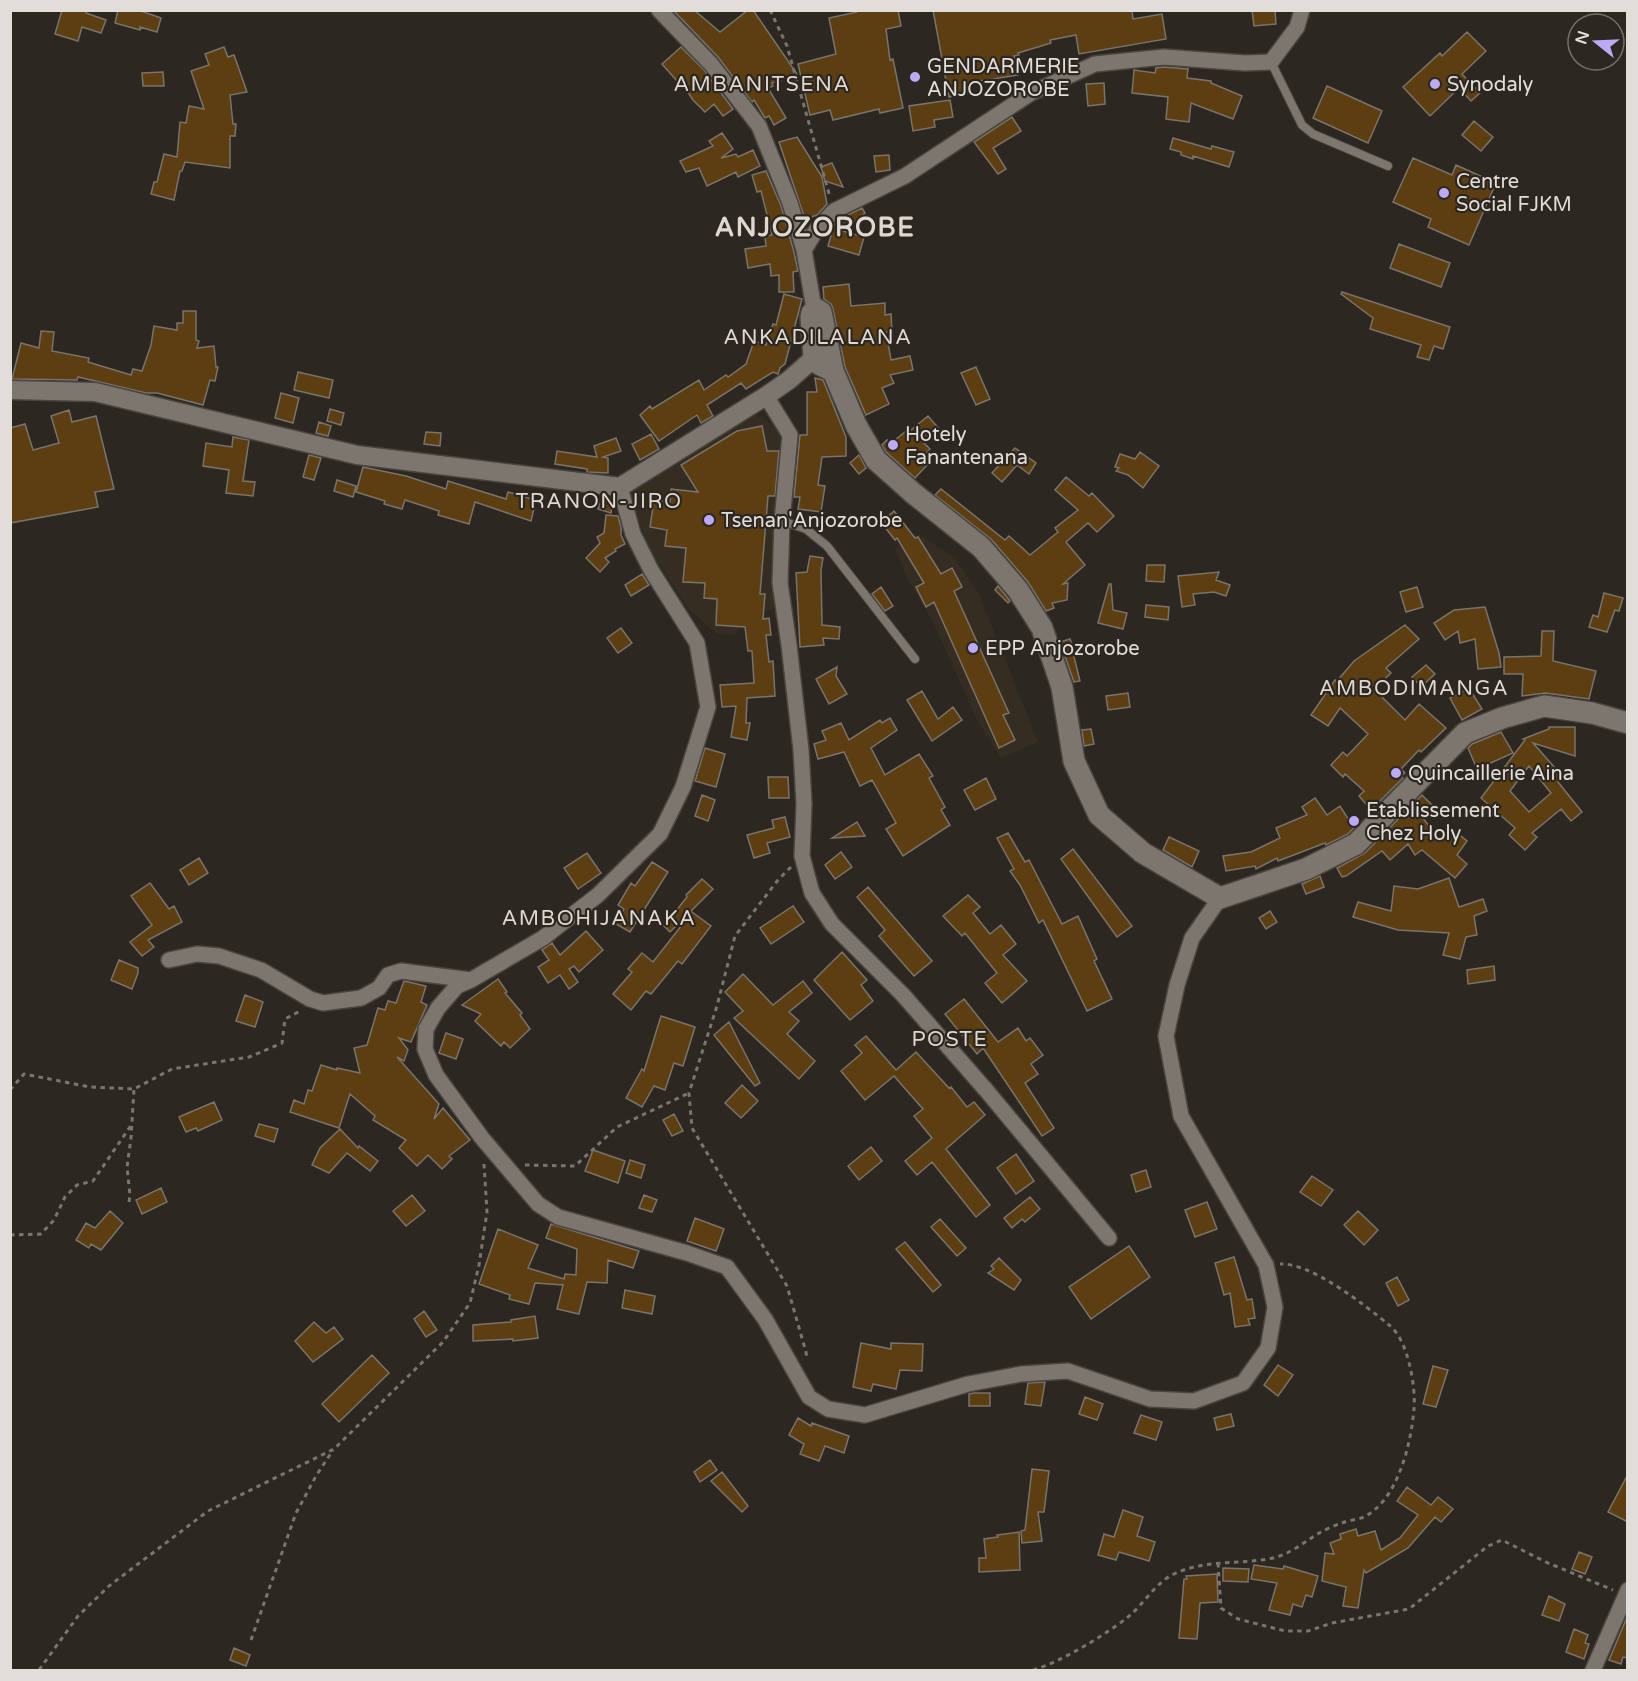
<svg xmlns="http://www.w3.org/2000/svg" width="1638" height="1681" font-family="'Varela Round',sans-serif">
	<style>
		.built { fill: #362d22 }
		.building { fill: #5d3e11; stroke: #79736c; stroke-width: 1.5; fill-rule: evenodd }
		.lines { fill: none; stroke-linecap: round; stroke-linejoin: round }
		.service-casing { stroke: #494540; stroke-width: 10 }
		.minor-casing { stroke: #494540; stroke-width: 18 }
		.tertiary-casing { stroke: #494540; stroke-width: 21 }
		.secondary-casing { stroke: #494540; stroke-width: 24 }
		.path { stroke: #7a7570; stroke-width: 3; stroke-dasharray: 4.5 4.5; stroke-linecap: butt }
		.service { stroke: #7c766e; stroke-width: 8 }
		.minor { stroke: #7c766e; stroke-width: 15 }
		.tertiary { stroke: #7c766e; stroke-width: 18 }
		.secondary { stroke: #7c766e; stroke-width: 21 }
		.poi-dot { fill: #bbaaf6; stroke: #2c2721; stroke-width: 2 }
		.labels { text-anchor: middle; stroke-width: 4.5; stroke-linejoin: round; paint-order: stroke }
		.poi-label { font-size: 20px; fill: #e1ddd9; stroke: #2c2721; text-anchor: start }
		.neighbourhood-label { font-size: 21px; letter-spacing: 1.5px; fill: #dfd8d0; stroke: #2c2721 }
		.district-label { font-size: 26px; font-weight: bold; letter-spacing: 1.5px; fill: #dfd8d0; stroke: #2c2721 }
	</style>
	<rect width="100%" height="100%" fill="#2c2721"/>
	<path class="built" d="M751,410L787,435L778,533L775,609L745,612L736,635L716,634L689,609L649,550L634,507L631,485Z
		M920,535L955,558L979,594L1038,742L1001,758L978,722L932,620L906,576L895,548Z"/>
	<path class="building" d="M62,10H87L86,13L106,20L101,33L82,27L78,41L55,34Z
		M118,10H138L161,18L157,32L140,27V30L115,23Z
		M673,10H694L720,32L748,10H753L797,74L772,83L773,86L768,88L786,118L774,125L769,116L765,118L754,100L752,102L718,57Z
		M857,10H898L901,26L886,29L890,60L893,59L903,108L880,113L879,109L833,120L830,110L810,115L798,64L836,54L829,18L857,12Z
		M933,10H1132L1133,19L1162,14L1166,39L1079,54L1076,35L1050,40L1051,43L1018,53L1019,55L1014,56L1018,75L967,83L969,93L949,97Z
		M1252,10H1275L1276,24L1254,26Z
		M1467,32L1486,51L1462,74L1480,93L1471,101L1459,88L1430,116L1403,87L1440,53L1442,56Z
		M224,47L228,57L234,55L247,92L230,95L233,124H236L235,136H230V168L185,162L182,171H180L174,200L151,194L154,182H157L164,154L177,157L180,122L186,123L189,106L204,109L191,71L209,65L205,54Z
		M681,47L704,70L733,109L723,116L714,104L705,112L693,100L679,79L677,81L662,64Z
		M1164,67L1188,69L1187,78L1211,81V83L1242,96L1233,119L1191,103L1189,122L1166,119L1168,97L1132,93L1134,70L1155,73L1156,68Z
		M163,72L164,86H143L142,73Z
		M1104,83L1105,104L1088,106L1086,84Z
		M1327,86L1382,111L1368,143L1313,118Z
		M950,100L953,117L934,120L935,127L913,131L909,106Z
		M1012,117L1021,131L993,148L1006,169L998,174L974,142Z
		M1474,121L1493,137L1481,151L1462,135Z
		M722,133L733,149L721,158L736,154L738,157L753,150L760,166L738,177L736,172L707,186L699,168L686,172L680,161L713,146L709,141Z
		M797,137L822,177L827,204L817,215L805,219L779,142Z
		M1173,138L1211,149L1212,146L1234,152L1229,167L1193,156V159L1181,155V152L1170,149Z
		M889,155L890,170L876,172L874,156Z
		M1413,158L1452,175L1456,165L1496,183L1469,245L1428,227L1431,219L1393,202Z
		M832,163L843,187L825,181L821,167Z
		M766,171L781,206L794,252L798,271L793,272L794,292H779V275L771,276L770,264L748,268L745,249L766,246L765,236L772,235L761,191L757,192L752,175Z
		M862,208L865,213L843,231L864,237L859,255L828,246L834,225L840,219Z
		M1399,244L1450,263L1441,287L1390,268Z
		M849,284L851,306L885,303V315L891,314L892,332H886L891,360L910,356L913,370L890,375L894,383L882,388L889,404L866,415L845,367L833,309L831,304L824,299L823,287Z
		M1342,292L1450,327L1443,349L1434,346L1429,360L1417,357L1421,345L1370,329L1373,318L1341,294Z
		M784,294L802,299L785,364L780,368L778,374L773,372L746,389L741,383L707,405L713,416L701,423L697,415L659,441L640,415L650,406L652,409L699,380L704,390L726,375L728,377L746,364L754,341L766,345L773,324L776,325Z
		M183,311H196V340L199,341L197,348L214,346L216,367H218L215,381L210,380L203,405L157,393H146L78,377L77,380L12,379L21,343L39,348L41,331L54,332L52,351L89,358L88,362L131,375L133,369L142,371L151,345L154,326L177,330V323H183Z
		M976,367L990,399L976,405L961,373Z
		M298,372L333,380L329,398L294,390Z
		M815,378L823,380L846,437V456L822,457L818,485L825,486L821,512L798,509L800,497H794L800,435H807V392H817Z
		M281,393L299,398L293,423L275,418Z
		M330,409L344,413L341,425L327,421Z
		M69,410L72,422L96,416L114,489L95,492L98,507L10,523V428L25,424L33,450L59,443L51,416Z
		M928,416L940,430L924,443L930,449L924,455L930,462L915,478L886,452L882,445L887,440L890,444L905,432L906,434Z
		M319,422L331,426L328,436L316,433Z
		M762,426L767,451H779L775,496H768L760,594H765L763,619L769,618L771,635H766L769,662L773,661L775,696L747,698L746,723H750L747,740L731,737L736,706L722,707L720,685L754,683L752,651H748L745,627L716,625L717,599L704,598L705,583L683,582L686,548L665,546L667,530L650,527L654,500L670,502L671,489L698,492L681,465L737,431Z
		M426,432L441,433L440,446L424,444Z
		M651,434L659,449L640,460L632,444Z
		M233,437L249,440L243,481L255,482L253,496L226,493L229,470L203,466L206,443L232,447Z
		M616,438L621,451L603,457L608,458V473L587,472V469L555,464L557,451L597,457L594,446Z
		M1015,448L1036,463L1029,474L1017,465L1002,482L992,473Z
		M1140,452L1159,466L1143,488L1128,475L1116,471L1119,468L1115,467L1120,454L1135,459Z
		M309,455L321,458L314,480L303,477Z
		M859,455L866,468L859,474L850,463Z
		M363,467L406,476L446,489L448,481L506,499L508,492L536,500L531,521L475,502L469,524L438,515L439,511L405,500L402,509L384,504L385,501L356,492Z
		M1066,477L1089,496L1092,493L1114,516L1097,532L1088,523L1066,542L1085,565L1063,584L1068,583L1067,600L1052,603L1054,608L1046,611L1028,582L991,539L935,495L941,489L1005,540L1009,536L1030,555L1058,532L1055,528L1078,510L1055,490Z
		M337,480L356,486L353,497L334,491Z
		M602,496L613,499L611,513L598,509Z
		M894,511L915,538L918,537L941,574L952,568L962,587L954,591L1009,713L1003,715L1015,740L999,748L934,602L926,607L916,587L924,583L897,538L895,540L881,522Z
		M606,515L618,516L621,527V535L625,544L615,549L616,551L605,558L609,562L600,572L586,558L600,543L597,537L604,533Z
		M810,556L823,558L821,570L822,625L840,627L839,639L823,638L824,645L800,647L796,573L807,572Z
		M1147,565H1165L1164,582L1146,581Z
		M1219,572L1216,580L1230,585L1226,596L1214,592L1193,594L1195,605L1182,607L1178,576Z
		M642,574L649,585L631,596L625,585Z
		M1109,584H1111L1113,610L1127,613L1123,629L1098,623Z
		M998,586L1010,601L1008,603L995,590Z
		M881,587L893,606L885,611L872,594Z
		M1417,587L1423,607L1406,612L1400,592Z
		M1604,593L1623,598L1619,611L1615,610L1607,632L1589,627L1593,615L1598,617Z
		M1146,605L1169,607L1168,620L1145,617Z
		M1485,607L1499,653L1501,667L1478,669L1475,639L1460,643L1458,631L1445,640L1434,623L1454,610Z
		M1405,625L1419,639L1386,668L1391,673L1374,689L1405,720L1419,704L1446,728L1421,752L1419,750L1401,769L1405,773L1401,776L1403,778L1371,810L1359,796L1364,791L1345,774L1343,777L1331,765L1343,752L1347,756L1368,734L1340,708L1328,726L1311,715L1335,680L1337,681L1354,661Z
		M621,628L632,643L618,653L607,638Z
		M1542,631H1554L1553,661L1596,671L1589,699L1545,693L1522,696L1523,674H1504V657L1541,656Z
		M1070,639L1075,653H1073L1080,681L1074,682L1060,642Z
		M1426,665L1435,674L1421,687L1412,677Z
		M837,667L836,676L847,694L829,704L816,679Z
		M1469,688L1482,709L1462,720L1450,698Z
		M922,691L938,719L953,707L962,720L932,741L907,700Z
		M1128,693L1130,707L1108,710L1106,696Z
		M890,718L897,730L871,748L885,775L919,754L933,776L929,778L945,807L941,810L950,825L903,856L886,829L896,823L872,780L860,786L844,752L818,759L814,744L826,740L822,731L841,723L849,740L880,720L882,723Z
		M1549,727H1575V756L1533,743L1563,777L1558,782L1582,812L1571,821L1561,809L1532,833L1537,837L1525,850L1509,835L1515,828L1481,798L1525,740L1523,739L1549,729ZM1529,766L1551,793L1529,812L1510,791Z
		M1091,729L1094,744L1084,746L1082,730Z
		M1501,732L1513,753L1477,769L1468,748L1472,744Z
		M705,748L725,754L716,787L695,781Z
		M768,777H788L789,798H769Z
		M986,778L996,799L975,810L964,790Z
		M702,795L715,800L708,821L695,816Z
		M1422,795L1433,806L1422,817L1441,841L1451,828L1467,841L1457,855L1467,864L1455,878L1422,850L1415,855L1408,844L1390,860L1382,851L1346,876L1342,877L1337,868L1365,853Z
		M1315,798L1327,815L1340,806L1354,828L1348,834L1326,845L1325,843L1278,861L1277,858L1256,869L1255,866L1226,871L1223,856L1251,852L1280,838L1276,828L1307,815L1302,807Z
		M785,817L790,837L767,843L770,853L754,858L747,835L774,828L772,820Z
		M857,822L865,836L832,838Z
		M1008,833L1025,862L1029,860L1062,924L1078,916L1097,959L1094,961L1112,999L1087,1011L1043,920L1039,923L1020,885L1010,871L1014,869L997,838Z
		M1169,837L1199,851L1192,867L1163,850Z
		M1073,849L1132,926L1117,937L1061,859Z
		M841,852L852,867L835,879L825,865Z
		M587,853L601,873L578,889L564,868Z
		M199,858L208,873L189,885L180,870Z
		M652,862L668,872L630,932L616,924L624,909L618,905L631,883L635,886Z
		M1320,876L1324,887L1306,894L1302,884Z
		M1449,878L1459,907L1483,899L1487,911L1474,916L1477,935L1466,937L1460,959L1443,955L1449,933L1398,930L1353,917L1358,902L1391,911L1394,886L1418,889Z
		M702,879L713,889L670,932L664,926L687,897L686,895Z
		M150,883L169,909L174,906L182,922L148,940L154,947L142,956L130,942L152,925L131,896Z
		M868,887L932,961L914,976L879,936L885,930L857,897Z
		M968,895L980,907L973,913L990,934L1001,925L1016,944L1003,955L1027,981L1002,1003L985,983L997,973L965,933L962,936L943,916Z
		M793,906L804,922L771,944L760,928Z
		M1270,911L1277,922L1266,929L1259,918Z
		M692,912L711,926L682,964L678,961L651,994L646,991L631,1010L613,994L632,972L628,969L642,953L653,962Z
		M586,931L603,950L579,972L574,966L569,969L578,982L569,989L560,975L548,983L538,967L549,960L542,950L552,943L560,955Z
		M842,952L867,980L861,985L873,1001L850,1020L814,980Z
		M119,960L138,968V973L132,989L111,980Z
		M1494,966L1495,980L1468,984L1467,970Z
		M743,974L773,1005L803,981L812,993L789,1012L799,1021L787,1034L815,1061L799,1079L734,1018L743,1011L725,992Z
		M498,979L507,992L505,993L522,1013L520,1015L530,1029L510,1048L504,1042L501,1046L475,1021L481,1014L462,1005Z
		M404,981L426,986L421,1002L427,1005L411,1042L399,1038L408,1050L404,1061L397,1057L439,1104L434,1119L443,1108L470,1140L449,1156L452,1159L442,1169L428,1155L417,1166L399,1148L406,1140L373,1120L375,1116L350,1094L339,1128L290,1112L294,1100L304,1104L308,1090L312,1091L321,1065L337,1070V1068L360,1073L354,1048L367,1045L378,1008L385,1010L388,1001L396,1003Z
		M245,995L263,1002L255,1027L236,1021Z
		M964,999L998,1042L1018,1028L1026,1041L1030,1038L1043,1055L1031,1064L1038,1074L1025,1083L1054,1128L1042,1136L983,1048L977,1054L945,1014Z
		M661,1016L695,1027L683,1066L674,1063L665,1090L654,1086L642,1107L626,1098L642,1069L644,1071Z
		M729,1022L760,1083L755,1086L714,1035Z
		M446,1033L463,1039L456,1059L439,1053Z
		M866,1036L896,1070L916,1052L949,1088L951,1087L967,1107L974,1102L985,1115L946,1149L990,1205L976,1217L932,1162L917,1175L905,1161L932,1138L914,1116L923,1109L894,1076L865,1100L841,1071L862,1053L855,1045Z
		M742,1085L758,1101L741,1118L725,1103Z
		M214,1102L222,1120L198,1131L196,1128L186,1132L179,1117Z
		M674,1114L683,1131L672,1136L663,1120Z
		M259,1124L278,1129L274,1142L255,1136Z
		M340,1129L358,1148L359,1146L378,1161L370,1171L347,1153L329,1173L312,1165L320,1148Z
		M871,1147L882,1161L859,1180L848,1166Z
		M593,1150L625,1161L618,1183L585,1171Z
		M1016,1154L1034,1181L1016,1194L997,1168Z
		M630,1160L645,1165L641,1178L626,1173Z
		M1146,1170L1151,1187L1136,1192L1131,1175Z
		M1312,1176L1333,1190L1321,1206L1300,1192Z
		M161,1188L167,1202L142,1214L136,1200Z
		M412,1195L425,1211L406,1226L393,1211Z
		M644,1195L657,1200L652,1212L639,1208Z
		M1030,1197L1040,1209L1025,1222L1022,1219L1012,1228L1004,1218Z
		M1207,1202L1217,1229L1195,1237L1185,1210Z
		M110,1211L123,1223L101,1250L91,1244L89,1248L76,1240L86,1223L95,1228Z
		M1358,1211L1378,1230L1364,1245L1344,1225Z
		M695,1218L724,1229L716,1251L687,1241Z
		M940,1219L966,1248L957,1256L931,1227Z
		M551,1224L639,1251L633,1268L608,1260L607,1283L587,1282L579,1314L557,1309L563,1285L535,1283L529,1304L509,1299L510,1295L479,1284L498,1229L538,1245L528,1268L564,1279L565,1274L576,1275L577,1249L546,1238Z
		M905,1242L941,1285L933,1292L896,1249Z
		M1129,1246L1150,1277L1091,1319L1069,1287Z
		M1234,1257L1247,1300L1252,1299L1255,1318L1248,1319L1250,1325L1235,1327L1230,1293L1224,1295L1215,1263Z
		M999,1258L1021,1280L1014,1290L988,1273L994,1269L991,1266Z
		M1397,1277L1409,1300L1398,1306L1386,1283Z
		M625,1290L655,1296L652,1314L622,1308Z
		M424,1311L437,1330L426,1337L414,1319Z
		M535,1316L538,1338L513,1341V1339L473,1341V1325L511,1322V1320Z
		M314,1322L326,1333L334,1327L343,1339L313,1362L295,1341Z
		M861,1343L891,1349V1343L923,1344L922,1371L900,1370L896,1389L873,1384L871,1391L853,1387Z
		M372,1355L389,1373L339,1422L322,1404Z
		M1278,1365L1293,1375L1278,1396L1264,1385Z
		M1433,1366L1448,1370L1436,1407L1423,1404Z
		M1045,1382L1041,1406L1025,1404L1028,1383Z
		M974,1393H990V1406H969V1394Z
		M1085,1397L1103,1404L1097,1420L1079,1414Z
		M1231,1414L1234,1426L1217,1430L1214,1418Z
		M1141,1415L1162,1422L1156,1440L1134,1433Z
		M798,1418L811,1426L812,1423L849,1436L844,1453L825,1446L819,1461L800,1454L804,1444L789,1435Z
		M710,1460L717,1470L700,1482L694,1472Z
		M1032,1469L1049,1471L1044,1512H1038L1042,1541L1022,1543L1021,1531L1025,1530Z
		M722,1472L748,1506L742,1512L711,1481Z
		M1628,1474V1522L1608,1512Z
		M1407,1487L1431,1505L1438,1497L1453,1509L1441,1522L1435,1517L1408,1548L1366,1573L1364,1570L1358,1608L1343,1606L1346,1587L1322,1581L1325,1553L1334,1554L1330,1543L1341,1539L1340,1534L1356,1529L1358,1536L1375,1531L1381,1550L1400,1538L1418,1515L1397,1501Z
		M1123,1510L1143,1517L1137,1536L1155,1542L1149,1561L1119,1552L1116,1560L1098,1555L1104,1534L1114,1537Z
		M1019,1532L1020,1570L979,1572V1558H986L984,1539L998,1537L997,1535Z
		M1579,1552L1592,1557L1585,1574L1572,1569Z
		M1254,1565L1283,1569L1284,1566L1318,1576L1312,1597L1306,1595L1302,1607L1293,1604L1290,1615L1269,1610L1277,1583L1251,1579Z
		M1223,1568L1249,1569L1248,1582L1223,1581Z
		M1217,1574L1218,1602L1200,1603L1197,1639L1179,1638L1184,1579H1187L1186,1576Z
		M1549,1596L1565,1604L1559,1621L1542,1615Z
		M1628,1615V1658L1623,1657L1621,1664L1609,1660Z
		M1574,1629L1588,1635L1585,1643L1589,1644L1584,1659L1566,1652Z
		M234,1648L250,1655L246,1666L230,1660Z"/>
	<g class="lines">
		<defs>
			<path id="service" d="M1271,62L1302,125L1313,134L1388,166
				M782,521L806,529L827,546L915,659"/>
			<path id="minor" d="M659,10L711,64L759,126L790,203L804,250L814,309
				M804,250L817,229L834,211L905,176L1031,93L1095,64L1164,57L1245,63L1271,62L1297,27L1302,10
				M766,396L790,435L782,521L780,583L789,645L801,750L804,804L802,856L812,893L832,924L903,995L986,1090L1109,1238
				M620,487L633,534L651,570L697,643L708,707L683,787L660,834L598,895L543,938L471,980L457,986L438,1008L426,1029L425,1049L436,1075L482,1138L538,1204L558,1217L687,1253L727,1267L765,1319L809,1397L828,1409L865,1415L968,1384L1021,1374L1068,1371L1150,1399L1194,1401L1243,1383L1268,1348L1275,1307L1266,1265L1181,1116L1166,1036L1177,985L1192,938L1220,898
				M169,960L197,954L219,956L261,970L310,999L323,1003L361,998L379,988L388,975L401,971L471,980
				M1593,1670L1628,1590"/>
			<path id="tertiary" d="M10,390L95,392L357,455L620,487L766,396L789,380L814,358"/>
			<path id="secondary" d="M833,371L819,364L814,358L811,317L812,313L816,309L821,312L833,371L856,425L876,460L913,493L981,547L1018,590L1042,628L1062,687L1074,761L1099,815L1143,853L1220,898L1306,869L1356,844L1465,733L1502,718L1544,706L1592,713L1628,723"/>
		</defs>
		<use href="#service" class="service-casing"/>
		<use href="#minor" class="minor-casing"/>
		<use href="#tertiary" class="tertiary-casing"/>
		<use href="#secondary" class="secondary-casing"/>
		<path class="path" d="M770,10L787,46L830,197
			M791,867L778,880L735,936L717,1006L689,1093L692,1128L787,1286L806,1352L807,1360
			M10,1090L24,1074L90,1087L134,1089L172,1069L249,1057L282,1043L285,1019L302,1010
			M525,1165L575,1166L617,1127L689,1093
			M129,1202L130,1195L127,1167L131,1138L134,1089
			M10,1235L41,1234L54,1220L65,1197L77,1185L93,1181L132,1124
			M1218,1563L1221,1608L1238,1619L1285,1631H1308L1332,1623L1409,1609L1488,1546L1502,1540L1548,1563L1613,1590
			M251,1640L296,1513L316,1476L333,1450
			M39,1670L78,1616L109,1586L208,1511L334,1449L443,1342L470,1303L479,1265L487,1212L484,1164
			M1033,1670C1061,1662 1105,1635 1128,1617C1144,1604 1156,1582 1174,1574C1205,1559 1241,1565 1273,1558C1291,1554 1305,1541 1321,1532C1327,1529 1335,1525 1342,1523C1348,1520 1357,1520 1364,1517C1398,1500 1411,1444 1414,1409C1416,1387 1408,1339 1389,1325C1365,1305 1310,1262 1280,1264"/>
		<use href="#service" class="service"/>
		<use href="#minor" class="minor"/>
		<use href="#tertiary" class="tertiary"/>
		<use href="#secondary" class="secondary"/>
	</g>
	<g class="poi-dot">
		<circle cx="915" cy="77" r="6"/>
		<circle cx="1435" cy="84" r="6"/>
		<circle cx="1444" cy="193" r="6"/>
		<circle cx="893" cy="445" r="6"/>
		<circle cx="709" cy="520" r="6"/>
		<circle cx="973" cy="648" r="6"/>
		<circle cx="1396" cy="773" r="6"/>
		<circle cx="1354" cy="821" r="6"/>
	</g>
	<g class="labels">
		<g class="poi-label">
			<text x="927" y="73">GENDARMERIE<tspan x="927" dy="23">ANJOZOROBE</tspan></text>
			<text x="1447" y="91">Synodaly</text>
			<text x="1456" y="188">Centre<tspan x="1456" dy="23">Social FJKM</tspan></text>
			<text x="905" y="441">Hotely<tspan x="905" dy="23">Fanantenana</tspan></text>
			<text x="721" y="527">Tsenan'Anjozorobe</text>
			<text x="985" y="655">EPP Anjozorobe</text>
			<text x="1408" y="780">Quincaillerie Aina</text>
			<text x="1366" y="817">Etablissement<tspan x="1366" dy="23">Chez Holy</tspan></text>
		</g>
		<g class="neighbourhood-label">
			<text x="762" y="91">AMBANITSENA</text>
			<text x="818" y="344">ANKADILALANA</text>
			<text x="599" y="508">TRANON-JIRO</text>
			<text x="1414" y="695">AMBODIMANGA</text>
			<text x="599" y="925">AMBOHIJANAKA</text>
			<text x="950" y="1046">POSTE</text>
		</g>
		<g class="district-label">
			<text x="815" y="236">ANJOZOROBE</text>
		</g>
	</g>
	<rect width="1638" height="1681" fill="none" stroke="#e1ddd9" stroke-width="24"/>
	<g transform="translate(1596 42) rotate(288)"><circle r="28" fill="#2c2721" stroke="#74706b" stroke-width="1.5"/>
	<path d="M0-4.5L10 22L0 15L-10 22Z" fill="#bbaaf6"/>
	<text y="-9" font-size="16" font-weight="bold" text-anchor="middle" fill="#e1ddd9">N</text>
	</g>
</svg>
